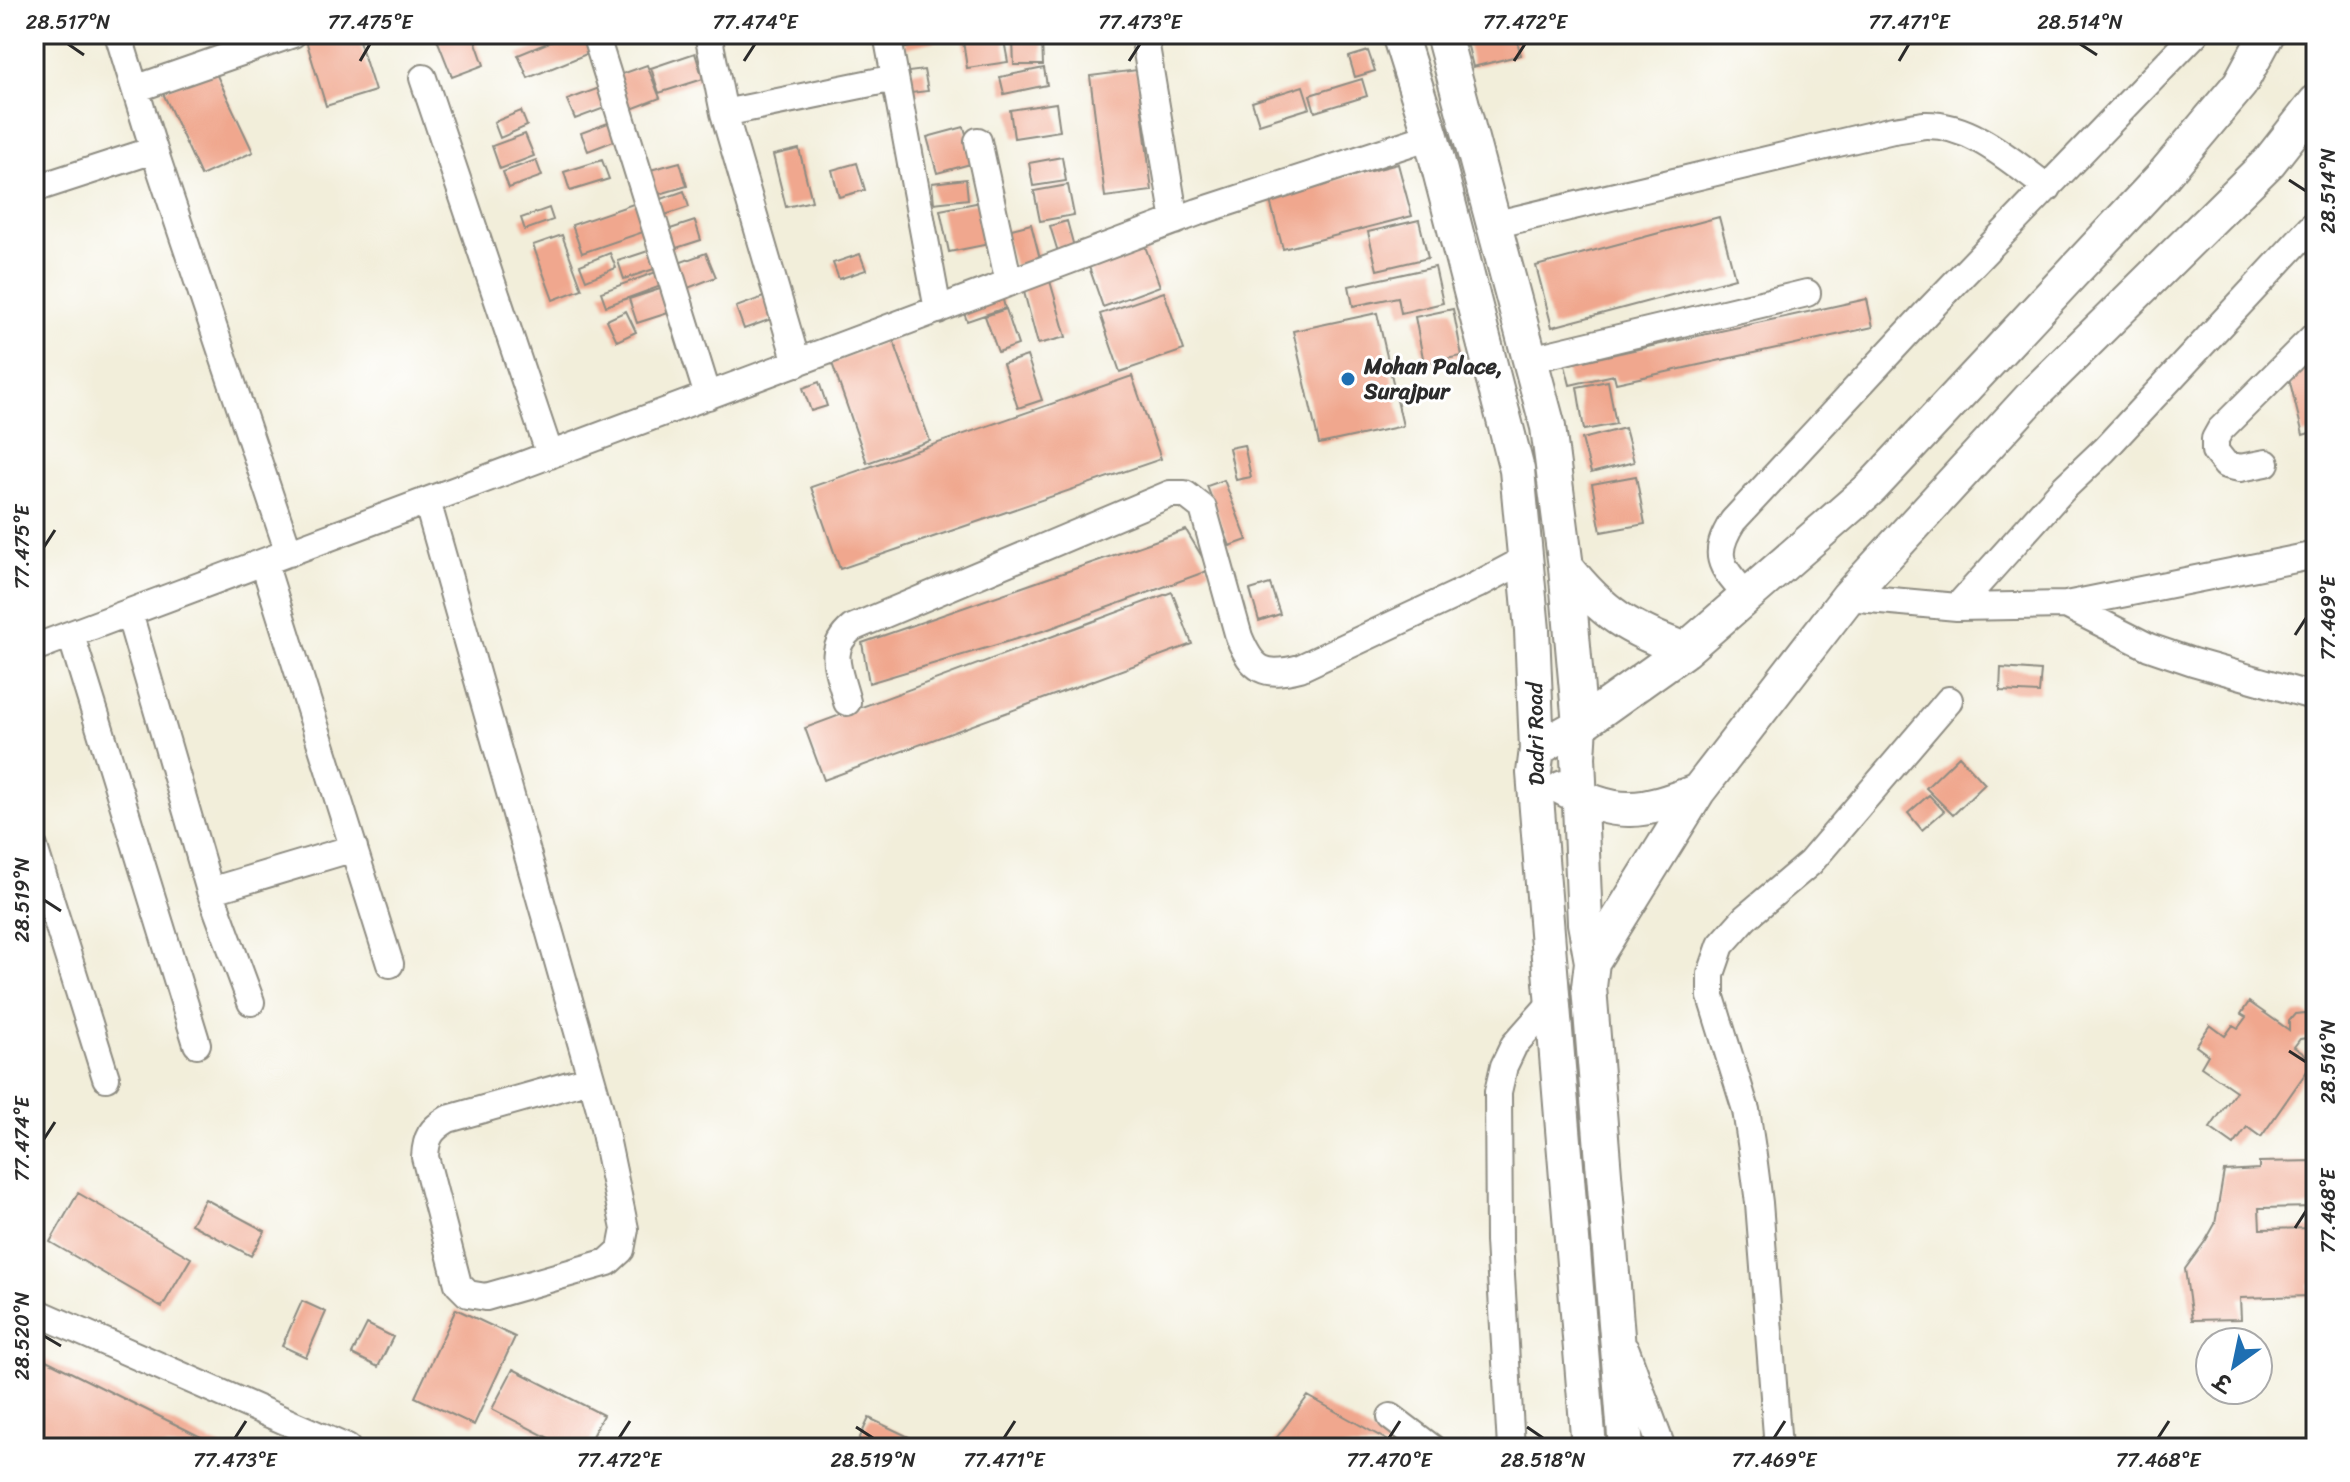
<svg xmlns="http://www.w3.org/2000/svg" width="2350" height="1482" font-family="Sriracha,'Playpen Sans Deva',sans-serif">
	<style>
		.building { fill: #f0a78e }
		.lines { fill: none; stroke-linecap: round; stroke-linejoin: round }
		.minor-casing { stroke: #8e8c82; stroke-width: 30 }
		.major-casing { stroke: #8e8c82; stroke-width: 38 }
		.minor { stroke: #fff; stroke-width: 26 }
		.major { stroke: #fff; stroke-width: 34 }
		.ticks { fill: none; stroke: #2b2b2b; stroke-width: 3 }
		.poi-dot { fill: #1f6fb2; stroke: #fff; stroke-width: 3 }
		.labels { text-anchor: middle; stroke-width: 6; stroke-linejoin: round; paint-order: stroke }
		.poi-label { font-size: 22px; font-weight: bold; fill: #2b2b2b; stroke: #fff; text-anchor: start }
		.street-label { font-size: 22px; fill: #2b2b2b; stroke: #fff }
		.neatline { fill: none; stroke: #2b2b2b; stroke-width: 3 }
		.ticks-label { font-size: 20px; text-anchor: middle; fill: #2b2b2b }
	</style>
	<rect width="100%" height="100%" fill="#fff"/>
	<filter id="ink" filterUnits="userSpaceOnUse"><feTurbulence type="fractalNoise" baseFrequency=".0125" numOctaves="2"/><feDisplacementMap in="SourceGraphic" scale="16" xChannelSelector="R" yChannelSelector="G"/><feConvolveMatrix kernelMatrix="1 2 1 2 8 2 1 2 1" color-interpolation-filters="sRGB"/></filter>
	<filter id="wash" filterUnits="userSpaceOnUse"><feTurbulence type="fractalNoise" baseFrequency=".006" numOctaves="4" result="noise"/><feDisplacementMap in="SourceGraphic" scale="32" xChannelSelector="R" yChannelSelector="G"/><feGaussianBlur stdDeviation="1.8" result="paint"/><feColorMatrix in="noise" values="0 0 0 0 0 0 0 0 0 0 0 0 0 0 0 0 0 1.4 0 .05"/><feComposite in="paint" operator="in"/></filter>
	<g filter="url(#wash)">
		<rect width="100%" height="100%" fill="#f2eeda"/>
		<g id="blocks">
			<path class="building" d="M314,34H357L375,91L326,106L305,37Z
				M435,34H473L484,65L452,77Z
				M569,34H587L594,51L528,78L518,55Z
				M903,34H962V35L906,48Z
				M1465,34H1515L1521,55L1473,67Z
				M1003,35L1008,62L967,68L963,41Z
				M1013,40H1042L1043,65H1014Z
				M1368,51L1375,71L1355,77L1349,57Z
				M695,53L703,79L659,93L651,68Z
				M647,65L660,98L624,112L611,78Z
				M213,67L253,152L201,176L162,91Z
				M1044,68L1047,85L1004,94L1000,77Z
				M924,70L928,91L911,93L908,72Z
				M1137,70L1152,191L1105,197L1090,76Z
				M1362,79L1367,96L1315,112L1310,95Z
				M1303,86L1310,108L1259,124L1252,102Z
				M602,87L610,106L575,119L567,100Z
				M1056,103L1060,131L1014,138L1010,110Z
				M521,111L527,126L500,138L494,122Z
				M616,120L622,138L588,151L581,133Z
				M964,127L974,163L937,173L927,137Z
				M525,134L534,156L500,169L492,146Z
				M799,149L812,201L786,207L773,155Z
				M1062,157L1066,181L1033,186L1029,163Z
				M536,160L542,176L509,188L503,172Z
				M602,160L609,179L570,191L564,172Z
				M680,162L687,186L649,197L643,172Z
				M857,163L865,190L839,197L832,170Z
				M1398,164L1412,216L1283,249L1269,197Z
				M966,179L968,199L934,203L932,183Z
				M1068,185L1074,215L1040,221L1034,191Z
				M684,191L689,207L659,217L653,202Z
				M642,201L652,229L582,253L572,225Z
				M981,202L989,244L949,252L940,210Z
				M549,208L553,220L525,230L521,218Z
				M1719,217L1735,278L1552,327L1536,266Z
				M1419,220L1428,258L1377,270L1368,232Z
				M695,221L701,240L667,251L661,232Z
				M1067,221L1074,247L1058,252L1050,226Z
				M1031,224L1040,259L1014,266L1004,231Z
				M562,235L582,289L553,300L533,245Z
				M1143,241L1160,286L1103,307L1087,261Z
				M648,251L654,269L624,279L618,261Z
				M610,253L616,268L586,280L580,265Z
				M706,253L716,277L683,290L673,265Z
				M860,254L866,270L839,279L833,263Z
				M1435,267L1443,303L1401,313L1398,297L1353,306L1349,286Z
				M656,272L661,286L606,306L601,292Z
				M1048,274L1066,337L1038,344L1021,281Z
				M663,288L671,312L637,323L629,299Z
				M1000,288L1005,308L967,321L960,302Z
				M1164,292L1184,350L1120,372L1100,314Z
				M766,296L774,318L744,329L736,307Z
				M1867,299L1873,327L1616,383L1614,375L1570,385L1565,365Z
				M1006,309L1018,345L998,352L985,316Z
				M1453,309L1462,356L1424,363L1415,317Z
				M626,311L636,332L617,341L607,320Z
				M1377,313L1403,426L1319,444L1293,331Z
				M893,339L930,441L867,463L832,363Z
				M1027,356L1042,400L1018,408L1003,364Z
				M2316,359V431L2303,435L2286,366Z
				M1132,376L1161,459L840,569L811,487Z
				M1608,381L1616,424L1584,430L1577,387Z
				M819,382L827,406L811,411L803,388Z
				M1625,428L1634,462L1591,473L1582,439Z
				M1244,445L1251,477L1236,480L1229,448Z
				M1636,476L1645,524L1601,532L1592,484Z
				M1224,480L1247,540L1230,546L1207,486Z
				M1186,530L1210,570L1046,630L869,683L862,643Z
				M1270,584L1280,614L1259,621L1250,590Z
				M1172,592L1192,644L824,780L805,728Z
				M2001,668L2041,671L2039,693L2000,691Z
				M1959,756L1985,784L1953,815L1926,788Z
				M1929,795L1944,811L1922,830L1908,813Z
				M2249,1002L2289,1030V1021L2295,1014L2305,1013L2310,1016L2313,1020L2314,1030L2307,1038L2300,1039L2294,1047L2314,1061L2261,1137L2247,1127L2234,1145L2210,1128L2236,1091L2201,1067L2208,1055L2196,1046L2210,1025L2225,1036L2233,1025L2238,1028L2246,1017L2241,1014Z
				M2316,1161V1207L2259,1208L2260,1229L2316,1228V1283L2308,1284L2309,1296L2240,1298L2241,1319L2192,1320L2185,1269L2206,1240L2215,1224L2224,1171L2259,1169V1162Z
				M78,1193L191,1258L162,1307L50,1242Z
				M205,1199L265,1231L251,1256L191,1224Z
				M302,1301L326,1312L306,1357L282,1346Z
				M456,1309L515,1337L474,1425L415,1397Z
				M367,1324L393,1337L378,1367L352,1354Z
				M34,1354L223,1448H34Z
				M513,1369L603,1415L586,1448H568L492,1409Z
				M1308,1396L1401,1448H1269Z
				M869,1418L932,1448H855Z"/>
		</g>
	</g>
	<g filter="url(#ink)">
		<use href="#blocks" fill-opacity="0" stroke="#8e8c82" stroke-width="2"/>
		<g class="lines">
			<defs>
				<path id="minor" d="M118,34L154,150L289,553
					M595,34L708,396
					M708,34L724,113L797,363
					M887,34L938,310
					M1144,34L1175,221
					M423,78L550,455
					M135,89L293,34
					M724,113L895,78
					M978,141L1009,283
					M34,189L154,150
					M1493,225L1893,130C1904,129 1915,126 1925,125C1972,124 2012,162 2048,188
					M1531,359L1807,293
					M2266,463L2240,468L2226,465L2215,451V439L2220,430L2316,334
					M427,501L600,1109L625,1229L621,1250L608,1262L486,1297L468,1294L458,1284L425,1157C426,1137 431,1129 448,1119L590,1079
					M264,563L390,964
					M1747,596C1722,567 1710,557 1733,521L1927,312L2195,34
					M1848,597L1957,607L2066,605L2316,555
					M2066,605L2149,647L2193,662L2316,697
					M1957,607L2065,487L2104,450L2316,222
					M129,613L210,891L251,1002
					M71,635L197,1044
					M34,648L1198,212L1431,136
					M847,702C840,672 825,650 852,628L1170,494H1185L1203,508L1239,637C1253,671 1264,677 1300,668L1477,585L1526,559
					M34,847L106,1078
					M210,891L354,848
					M34,1311L347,1448
					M1626,1350L1662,1448
					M1391,1417L1432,1448
					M1511,1448L1499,1241L1498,1092L1504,1066L1514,1045L1553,1001
					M1778,1448L1759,1203L1753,1156L1746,1110L1711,997V974L1721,945L1745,918L1810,863L1949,700"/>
				<path id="major" d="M1399,34L1431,136L1517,470L1532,630L1537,749L1534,773L1589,1448
					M1443,34L1548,427L1566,567L1580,725L1578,757L1585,923L1592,962
					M1566,567C1603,614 1629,629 1685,650
					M1537,749L1580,725L1685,650L1871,488L2162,177L2240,84L2267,34
					M1563,788C1617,818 1642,813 1698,791
					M1626,1448L1589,987L1592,962L1698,791L1848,597L2037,391L2269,162L2316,102"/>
			</defs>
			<use href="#minor" class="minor-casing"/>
			<use href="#major" class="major-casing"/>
			<use href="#minor" class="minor"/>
			<use href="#major" class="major"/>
		</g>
	</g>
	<path class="ticks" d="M68,44L84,55M2080,44L2097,55M360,61L370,44M744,61L755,44M1129,61L1140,44M1514,61L1525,44M1899,61L1909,44M2289,180L2306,191M44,547L55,530M2295,635L2306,618M44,900L61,911M2289,1051L2306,1062M44,1139L55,1122M2295,1228L2306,1211M44,1336L61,1346M856,1427L873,1438M1527,1427L1543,1438M235,1438L246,1421M619,1438L630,1421M1004,1438L1015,1421M1389,1438L1400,1421M1774,1438L1785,1421M2158,1438L2169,1421"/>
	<circle class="poi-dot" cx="1348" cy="379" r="8"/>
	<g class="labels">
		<g class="poi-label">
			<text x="1364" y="374">Mohan Palace,<tspan x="1364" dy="25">Surajpur</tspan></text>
		</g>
		<g class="street-label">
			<text transform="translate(1535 734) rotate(-91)" y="8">Dadri Road</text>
		</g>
	</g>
	<rect width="2350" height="1482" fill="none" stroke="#fff" stroke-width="88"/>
	<g transform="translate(2234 1366) rotate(213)"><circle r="38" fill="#ffffff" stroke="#aaaaaa" stroke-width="2"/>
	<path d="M0-6L14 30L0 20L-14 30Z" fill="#1f6fb2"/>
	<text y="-12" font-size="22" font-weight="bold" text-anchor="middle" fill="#2b2b2b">उ</text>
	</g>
	<rect x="44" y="44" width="2262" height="1394" class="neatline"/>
	<g class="ticks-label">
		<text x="68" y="29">28.517°N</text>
		<text x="370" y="29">77.475°E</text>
		<text x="755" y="29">77.474°E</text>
		<text x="1140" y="29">77.473°E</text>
		<text x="1525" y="29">77.472°E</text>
		<text x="1909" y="29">77.471°E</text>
		<text x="2080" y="29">28.514°N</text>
		<text transform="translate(2328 191) rotate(-90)" y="7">28.514°N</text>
		<text transform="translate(22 547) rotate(-90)" y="7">77.475°E</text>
		<text transform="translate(2328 618) rotate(-90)" y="7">77.469°E</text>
		<text transform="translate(22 900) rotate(-90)" y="7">28.519°N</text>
		<text transform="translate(2328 1062) rotate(-90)" y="7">28.516°N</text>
		<text transform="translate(22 1139) rotate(-90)" y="7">77.474°E</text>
		<text transform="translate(2328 1211) rotate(-90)" y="7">77.468°E</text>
		<text transform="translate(22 1336) rotate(-90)" y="7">28.520°N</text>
		<text x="235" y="1467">77.473°E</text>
		<text x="619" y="1467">77.472°E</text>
		<text x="873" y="1467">28.519°N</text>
		<text x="1004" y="1467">77.471°E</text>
		<text x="1389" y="1467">77.470°E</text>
		<text x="1543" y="1467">28.518°N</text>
		<text x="1774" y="1467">77.469°E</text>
		<text x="2158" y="1467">77.468°E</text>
	</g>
</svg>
